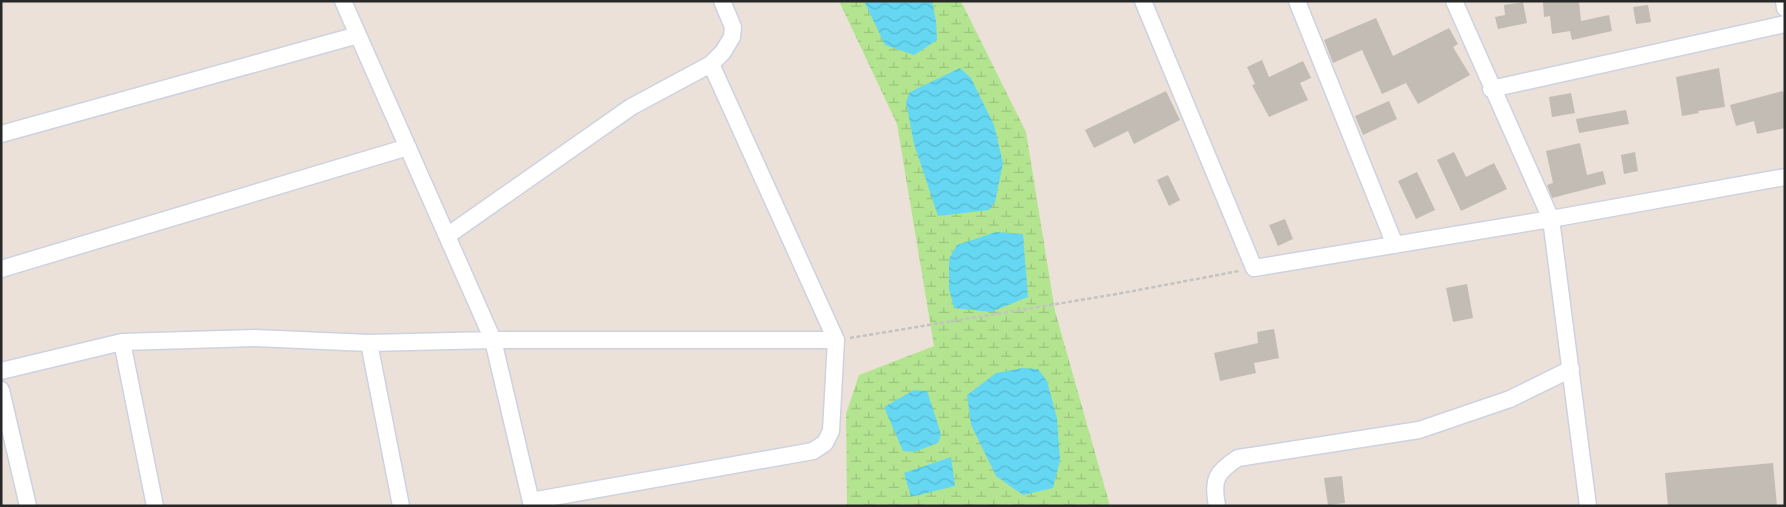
<svg xmlns="http://www.w3.org/2000/svg" width="1786" height="507" font-family="Roboto,sans-serif">
	<style>
		.wetland { fill: url(#wetland-marsh) }
		.water { fill: url(#water-waves) }
		.building { fill: #c2bcb4 }
		.lines { fill: none; stroke-linecap: round; stroke-linejoin: round }
		.minor-casing { stroke: #cdd2e2; stroke-width: 19 }
		.path { stroke: #c3c3c3; stroke-width: 2.5; stroke-dasharray: 4 2.5; stroke-linecap: butt }
		.minor { stroke: #fff; stroke-width: 16 }
	</style>
	<defs>
		<pattern id="wetland-marsh" width="20" height="14" patternUnits="userSpaceOnUse" patternTransform="scale(1.25)"><rect width="20" height="14" fill="#b3e591"/><path d="M1 5h8M5 5V1M11 12h8M15 12V8" fill="none" stroke="#9ac47d"/></pattern>
		<pattern id="water-waves" width="16" height="10" patternUnits="userSpaceOnUse" patternTransform="scale(1.25)"><rect width="16" height="10" fill="#65d7f3"/><path d="M0 5q4-4 8 0t8 0" fill="none" stroke="#58b9d0"/></pattern>
	</defs>
	<rect width="100%" height="100%" fill="#ebe1d8"/>
	<path class="wetland" d="M839,1H961L1026,132L1055,311L1110,506H847L846,414L859,375L934,346L897,124Z"/>
	<path class="water" d="M864,1H932L936,21L937,40L914,55L885,45Z
		M960,68L971,78L994,125L1003,163L995,202L989,210L938,216L914,144L906,102L910,92Z
		M996,232L1023,234L1028,297L991,312L954,308L949,289V259L957,245Z
		M1023,368L1038,369L1047,381L1057,418L1060,460L1053,488L1023,495L996,476L971,425L967,395L996,373Z
		M914,390L927,391L941,434L938,443L914,452L903,451L884,407Z
		M951,457L955,486L911,497L904,473Z"/>
	<path class="building" d="M1551,1H1579L1581,21L1609,15L1612,31L1572,40L1570,31L1552,34L1550,16L1544,17L1543,2Z
		M1523,2L1527,23L1498,29L1495,17L1505,15L1504,5Z
		M1648,5L1651,22L1636,24L1633,7Z
		M1376,18L1393,56L1449,28L1458,44L1453,47L1470,75L1418,104L1406,83L1382,94L1362,50L1333,63L1324,40Z
		M1262,60L1269,77L1303,61L1311,78L1300,83L1308,100L1269,117L1252,85L1255,84L1247,67Z
		M1719,68L1725,107L1698,111L1699,113L1682,116L1676,77Z
		M1166,91L1180,120L1134,144L1128,131L1094,148L1085,130Z
		M1783,91L1785,99V128L1757,134L1754,121L1736,126L1730,105Z
		M1571,93L1575,113L1552,117L1549,97Z
		M1389,101L1397,119L1363,135L1355,116Z
		M1626,110L1629,124L1579,133L1576,119Z
		M1580,143L1587,175L1603,171L1606,184L1552,198L1547,185L1553,183L1546,151Z
		M1454,152L1466,177L1494,163L1507,189L1461,211L1437,160Z
		M1635,152L1638,171L1624,174L1621,155Z
		M1417,172L1435,210L1416,219L1398,181Z
		M1168,175L1180,200L1169,206L1157,180Z
		M1285,219L1293,239L1278,246L1269,225Z
		M1467,284L1473,318L1453,322L1446,288Z
		M1274,329L1279,358L1254,363L1256,373L1220,381L1214,353L1258,343L1257,332Z
		M1773,463L1777,506H1668L1665,473Z
		M1342,476L1345,503L1328,505L1324,478Z"/>
	<g class="lines">
		<defs>
			<path id="minor" d="M343,1L493,340L532,506
				M1143,1L1254,268L1551,219L1785,177
				M1297,1L1395,245
				M1454,1L1551,219L1588,506
				M1784,1L1785,8
				M1491,89L1785,24
				M1,134L358,35
				M447,236L631,107L711,64L723,52L732,37L733,27L722,1
				M1,269L408,147
				M122,342L155,506
				M369,343L401,506
				M1,371L122,342L255,338L369,343L493,340H836
				M1,390L28,506
				M531,501L813,451L825,443L831,431L836,340L711,64
				M1217,506C1212,480 1216,472 1238,458L1419,430L1510,399L1571,369"/>
		</defs>
		<use href="#minor" class="minor-casing"/>
		<path class="path" d="M850,338L1117,294L1239,271"/>
		<use href="#minor" class="minor"/>
	</g>
	<rect width="1786" height="507" fill="none" stroke="#272727" stroke-width="5"/>
</svg>
